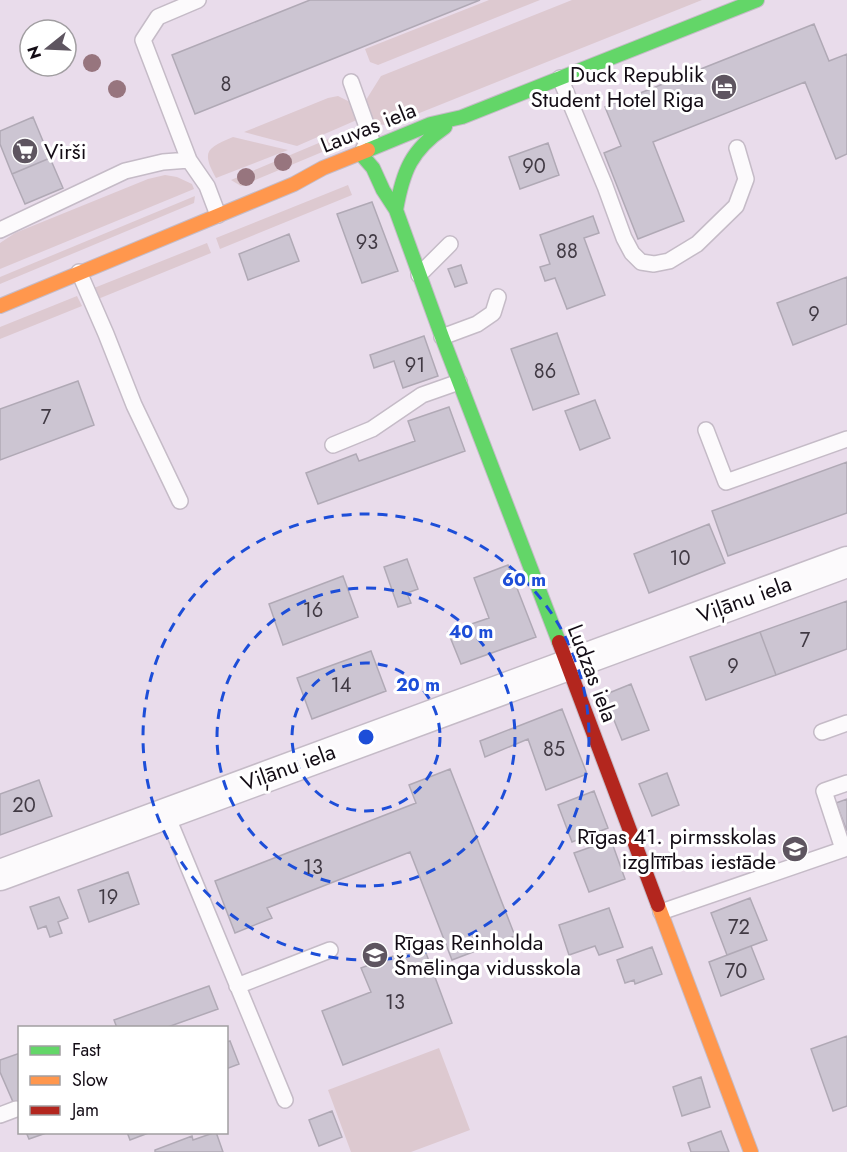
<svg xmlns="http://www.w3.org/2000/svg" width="847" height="1152" font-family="Jost,sans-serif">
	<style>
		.green { fill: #ddc9d0 }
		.building { fill: #ccc5d2; stroke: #b0a9b5; stroke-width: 1.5 }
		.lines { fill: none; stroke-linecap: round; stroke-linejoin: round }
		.lane-casing { stroke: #c5bbc7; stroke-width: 18 }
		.street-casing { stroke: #c5bbc7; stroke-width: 33 }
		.fast-casing { stroke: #c5bbc7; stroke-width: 16 }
		.slow-casing { stroke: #c5bbc7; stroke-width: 16 }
		.jam-casing { stroke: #c5bbc7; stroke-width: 16 }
		.lane { stroke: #fcfafc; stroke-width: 15 }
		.street { stroke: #fcfafc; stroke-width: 30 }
		.fast { stroke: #63d668; stroke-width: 14 }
		.slow { stroke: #ff974d; stroke-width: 14 }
		.jam { stroke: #b3261e; stroke-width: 14 }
		.tree { fill: #97757e }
		.ring { fill: none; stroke: #1d4ed8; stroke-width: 3; stroke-dasharray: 10 8 }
		.labels { text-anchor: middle; stroke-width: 6; stroke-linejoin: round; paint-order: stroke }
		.number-label { font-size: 20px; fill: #413a44 }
		.poi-label { font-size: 22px; fill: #130c15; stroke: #fff; text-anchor: end }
		.street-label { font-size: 22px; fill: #130c15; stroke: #fff }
		.centre { fill: #1d4ed8; stroke: #fff; stroke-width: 3 }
		.ring-label { font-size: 18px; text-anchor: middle; font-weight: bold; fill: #1d4ed8; stroke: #fff; stroke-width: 6; stroke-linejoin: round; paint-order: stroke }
	</style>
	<rect width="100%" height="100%" fill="#e9dceb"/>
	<path class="green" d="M489,0H540L378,65L370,62L365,49Z
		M572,0H702L402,120L383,125L373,120L366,100L381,76Z
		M338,96L352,103L359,119L297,146L244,132L328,98Z
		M233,137L288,150L216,178C201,151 207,148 233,137Z
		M333,137L341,139L342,142L339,145L241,186L231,180Z
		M165,175L177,177L192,184L194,189L0,269V243L15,233L148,179Z
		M348,185L352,195L220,249L216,238Z
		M195,196L194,203L0,284V277Z
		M207,243L211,253L98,299L94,288Z
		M77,296L82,306L0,339V327Z
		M439,1048L470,1130L411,1152H351L328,1090Z"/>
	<path class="building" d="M310,0H480L195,114L172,55Z
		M814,24L829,61L847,54V154L836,159L805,82L653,142L684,221L638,239L604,153L621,146L605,107Z
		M33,117L50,158L12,174L0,144V131Z
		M548,143L559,175L520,189L509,157Z
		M50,158L63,188L25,204L12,174Z
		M372,202L398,271L362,283L337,214Z
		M593,216L599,233L584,238L605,295L567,309L555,278L545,281L540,267L550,264L540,235Z
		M289,234L299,261L248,280L239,254Z
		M461,265L467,283L455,287L448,269Z
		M847,277V324L793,345L777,303Z
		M557,333L579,394L533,410L511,349Z
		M424,336L438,376L403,388L394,361L374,368L370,355Z
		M78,381L94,425L0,460V409Z
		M595,400L610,438L580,450L565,411Z
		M449,407L465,451L318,504L306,473L356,454L359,461L415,441L408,421Z
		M847,462V513L728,556L712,511Z
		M709,524L725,563L649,593L634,554Z
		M407,559L418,589L407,593L411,603L398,607L384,567Z
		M508,565L536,637L461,664L448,632L489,618L474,578Z
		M343,576L358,617L283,645L269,604Z
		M847,601V649L776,675L760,632Z
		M760,632L776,675L706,700L690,657Z
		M371,651L386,691L312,719L297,678Z
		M631,684L649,730L622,740L604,695Z
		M562,709L587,774L546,790L528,739L485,757L480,741Z
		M450,769L515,936L452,960L410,852L267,908L272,918L235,933L215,881L416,803L409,785Z
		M667,773L679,805L652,816L639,784Z
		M39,780L52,816L0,835V794Z
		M594,791L608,828L572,842L558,805Z
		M847,799V831L836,803Z
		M611,840L625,879L589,892L574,853Z
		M128,872L139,904L89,922L78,890Z
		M59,897L68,918L58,922L62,933L50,937L46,926L38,929L30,907Z
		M750,898L767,940L727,955L711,913Z
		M609,908L623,947L599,955L595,946L569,955L559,925Z
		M423,945L452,1023L343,1065L322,1011L371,992L361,968Z
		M751,946L764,979L721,996L709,962Z
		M652,947L662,974L635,984L634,980L625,983L617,960Z
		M209,986L218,1009L165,1028H117L114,1020Z
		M847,1036V1106L833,1111L811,1049Z
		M230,1041L239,1064L226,1069V1042Z
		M20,1053V1118L0,1072V1060Z
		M701,1077L710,1107L682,1116L673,1087Z
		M332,1111L342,1137L319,1146L309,1120Z
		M721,1131L729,1152H691L688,1143Z
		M26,1132H49L29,1139Z
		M127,1132H151L130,1140Z
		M216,1132L223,1152H155V1150L192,1136L193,1140Z"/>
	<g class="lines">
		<defs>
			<path id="lane" d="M198,0L158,17L143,40L189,160L207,186L218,215
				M560,78L605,186L624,238L632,253L641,262L654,264L669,261L697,244L736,206L746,179L737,148
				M351,82L371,138L364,148
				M0,230L125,171L163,162L189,160
				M79,272L106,334L134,405L180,501
				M419,275L450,244
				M442,337L477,324L493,313L498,297
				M706,430L726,482L847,439
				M333,445L372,429L422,395L459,382
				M822,732L847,723
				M166,813L285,1100
				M843,849L824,791L847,783
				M661,912L847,848
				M237,986L330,950
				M0,1115L16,1109"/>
			<path id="street" d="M0,875L847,562"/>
			<path id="fast" d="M368,150L431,124L462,117L757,0
				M360,153L373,168L383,190L396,210L442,337L559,642
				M396,210C403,171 411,150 445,127"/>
			<path id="slow" d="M0,306L294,184L323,168L368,150
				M658,905L751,1152"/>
			<path id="jam" d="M559,642L658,905"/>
		</defs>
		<use href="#lane" class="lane-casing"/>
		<use href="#street" class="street-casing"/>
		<use href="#fast" class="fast-casing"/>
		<use href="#slow" class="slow-casing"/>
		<use href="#jam" class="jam-casing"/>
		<use href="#lane" class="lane"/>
		<use href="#street" class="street"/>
		<use href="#fast" class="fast"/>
		<use href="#slow" class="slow"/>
		<use href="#jam" class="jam"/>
	</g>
	<g class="tree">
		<circle cx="92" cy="63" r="9"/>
		<circle cx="117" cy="89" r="9"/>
		<circle cx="283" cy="162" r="9"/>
		<circle cx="246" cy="177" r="9"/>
	</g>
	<g class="ring">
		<circle cx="366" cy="737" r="74"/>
		<circle cx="366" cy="737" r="149"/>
		<circle cx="366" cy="737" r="223"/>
	</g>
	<defs>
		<symbol id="hotel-disc" viewBox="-11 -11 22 22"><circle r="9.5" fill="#5e5560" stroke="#fff"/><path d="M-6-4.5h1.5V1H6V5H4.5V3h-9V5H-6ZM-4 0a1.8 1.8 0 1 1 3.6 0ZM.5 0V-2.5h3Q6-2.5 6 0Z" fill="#fff"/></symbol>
		<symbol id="supermarket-disc" viewBox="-11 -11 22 22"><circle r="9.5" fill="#5e5560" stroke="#fff"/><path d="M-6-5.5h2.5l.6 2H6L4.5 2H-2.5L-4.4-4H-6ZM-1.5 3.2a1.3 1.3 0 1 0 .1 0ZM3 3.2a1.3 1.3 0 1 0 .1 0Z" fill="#fff"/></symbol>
		<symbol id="school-disc" viewBox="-11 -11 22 22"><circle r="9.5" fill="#5e5560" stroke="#fff"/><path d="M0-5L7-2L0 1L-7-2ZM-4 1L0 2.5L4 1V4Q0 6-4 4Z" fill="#fff"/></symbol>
	</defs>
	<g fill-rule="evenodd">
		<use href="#hotel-disc" x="709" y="72" width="30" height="30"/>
		<use href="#supermarket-disc" x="10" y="136" width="30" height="30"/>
		<use href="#school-disc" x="780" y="834" width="30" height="30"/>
		<use href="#school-disc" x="360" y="940" width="30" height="30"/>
	</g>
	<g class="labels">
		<g class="number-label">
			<text x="226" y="91">8</text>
			<text x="534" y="173">90</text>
			<text x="367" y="249">93</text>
			<text x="567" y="258">88</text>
			<text x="814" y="321">9</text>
			<text x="415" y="372">91</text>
			<text x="545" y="378">86</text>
			<text x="46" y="424">7</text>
			<text x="680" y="565">10</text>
			<text x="313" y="617">16</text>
			<text x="805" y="647">7</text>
			<text x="733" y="673">9</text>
			<text x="341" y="692">14</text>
			<text x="554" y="756">85</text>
			<text x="24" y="812">20</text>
			<text x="313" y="874">13</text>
			<text x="108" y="904">19</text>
			<text x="739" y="934">72</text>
			<text x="736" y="978">70</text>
			<text x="395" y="1009">13</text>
		</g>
		<g class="poi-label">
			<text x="704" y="82">Duck Republik<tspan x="704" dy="25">Student Hotel Riga</tspan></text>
			<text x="44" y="159" text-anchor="start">Virši</text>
			<text x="776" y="844">Rīgas 41. pirmsskolas<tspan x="776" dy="25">izglītības iestāde</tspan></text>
			<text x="394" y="950" text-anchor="start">Rīgas Reinholda<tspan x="394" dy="25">Šmēlinga vidusskola</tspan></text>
		</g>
		<g class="street-label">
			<text transform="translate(368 127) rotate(-22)" y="8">Lauvas iela</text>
			<text transform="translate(744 599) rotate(-20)" y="8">Viļānu iela</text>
			<text transform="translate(593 673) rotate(69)" y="8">Ludzas iela</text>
			<text transform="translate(288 767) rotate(-20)" y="8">Viļānu iela</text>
		</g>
	</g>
	<circle cx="366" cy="737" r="9" class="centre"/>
	<g class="ring-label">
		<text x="524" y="586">60 m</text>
		<text x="471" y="638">40 m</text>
		<text x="418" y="691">20 m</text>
	</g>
	<rect x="18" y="1026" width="210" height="108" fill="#ffffff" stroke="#a19ea1" stroke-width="1.5"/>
	<rect x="30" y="1046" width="30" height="9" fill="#63d668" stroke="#a19ea1" stroke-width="1.5"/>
	<text x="72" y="1056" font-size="18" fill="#130c15">Fast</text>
	<rect x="30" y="1076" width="30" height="9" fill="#ff974d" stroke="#a19ea1" stroke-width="1.5"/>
	<text x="72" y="1086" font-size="18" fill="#130c15">Slow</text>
	<rect x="30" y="1106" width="30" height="9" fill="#b3261e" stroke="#a19ea1" stroke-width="1.5"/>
	<text x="72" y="1116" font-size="18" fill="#130c15">Jam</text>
	<g transform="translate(48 48) rotate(252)"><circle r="28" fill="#ffffff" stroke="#a19ea1" stroke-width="1.5"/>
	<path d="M0-4.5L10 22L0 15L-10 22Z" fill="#5e5560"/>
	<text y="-9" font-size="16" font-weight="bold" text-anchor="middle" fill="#130c15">N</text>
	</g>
</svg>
